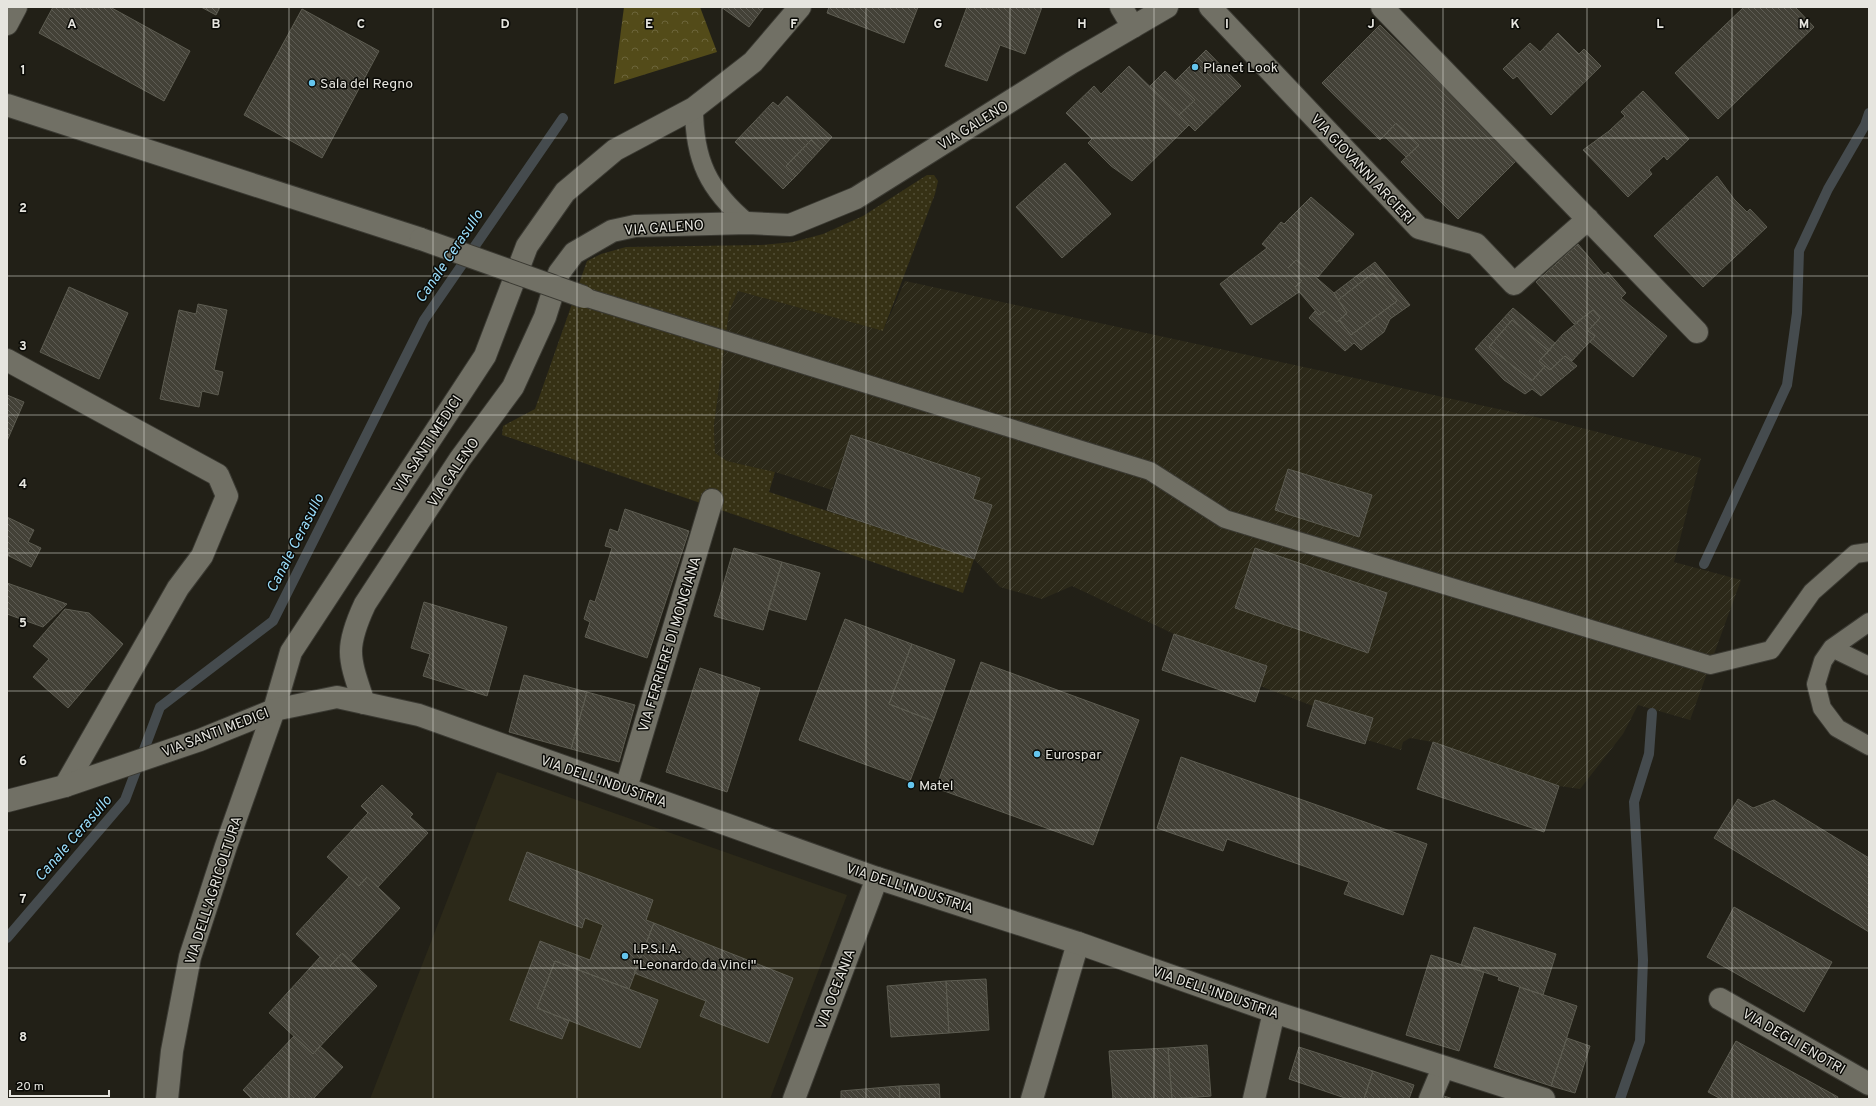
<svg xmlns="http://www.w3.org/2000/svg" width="1876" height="1106" font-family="Overpass,sans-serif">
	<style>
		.built { fill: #2c2919 }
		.industrial { fill: url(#industrial-furrows); fill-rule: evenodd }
		.grass { fill: url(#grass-dots) }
		.forest { fill: url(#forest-crowns) }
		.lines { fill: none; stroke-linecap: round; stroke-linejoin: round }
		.stream { stroke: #454b4e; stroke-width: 10 }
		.building { fill: url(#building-back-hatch); stroke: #5d5c51 }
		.lane-casing { stroke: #3b3a33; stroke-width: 20 }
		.street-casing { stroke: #3b3a33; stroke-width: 24 }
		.secondary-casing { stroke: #3b3a33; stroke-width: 24 }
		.lane { stroke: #717065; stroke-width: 18 }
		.street { stroke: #717065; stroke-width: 22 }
		.secondary { stroke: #717065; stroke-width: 22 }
		.street-bridge-casing { stroke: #3b3a33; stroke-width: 24; stroke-linecap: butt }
		.street-bridge { stroke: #717065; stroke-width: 22 }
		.grid { fill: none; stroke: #e6e5df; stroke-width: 1; stroke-opacity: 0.55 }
		.poi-dot { fill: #64c5ee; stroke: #0a0a06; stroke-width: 1.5 }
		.labels { text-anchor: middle; stroke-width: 3; stroke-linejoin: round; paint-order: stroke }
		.poi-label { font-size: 14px; fill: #e6e5df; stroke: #0a0a06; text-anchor: start }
		.street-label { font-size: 14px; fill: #e6e5df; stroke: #0a0a06 }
		.water-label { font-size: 15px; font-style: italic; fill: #99dcfa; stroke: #0a0a06 }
		.grid-label { font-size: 13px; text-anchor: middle; font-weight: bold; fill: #e6e5df; stroke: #0a0a06; stroke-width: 3; stroke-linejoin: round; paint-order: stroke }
	</style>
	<defs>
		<pattern id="industrial-furrows" width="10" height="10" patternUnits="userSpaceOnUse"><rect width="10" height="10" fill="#2c2919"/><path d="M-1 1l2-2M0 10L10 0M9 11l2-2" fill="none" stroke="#403e2f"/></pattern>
		<pattern id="grass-dots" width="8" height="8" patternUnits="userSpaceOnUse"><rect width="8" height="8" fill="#363115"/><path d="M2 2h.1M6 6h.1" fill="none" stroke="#534f37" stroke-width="1.8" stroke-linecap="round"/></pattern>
		<pattern id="forest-crowns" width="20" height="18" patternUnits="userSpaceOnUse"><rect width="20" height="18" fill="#534b19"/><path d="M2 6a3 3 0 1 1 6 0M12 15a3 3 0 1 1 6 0" fill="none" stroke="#6c653a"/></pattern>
		<pattern id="building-back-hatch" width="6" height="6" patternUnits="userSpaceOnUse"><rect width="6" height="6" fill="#434137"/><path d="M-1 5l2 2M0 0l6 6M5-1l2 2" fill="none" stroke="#5e5c54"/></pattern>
	</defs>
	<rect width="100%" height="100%" fill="#222017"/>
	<path class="built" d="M497,772L847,895L770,1099H370Z"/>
	<path class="industrial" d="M905,281L1554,421L1701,458L1674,562L1741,580L1690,720L1638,705L1623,734L1580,789L1559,786L1433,742L1410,738L1403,742L1401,750L1367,740L1373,718L1315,700L1313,706L1260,686L1267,666L1174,634L1072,586L1042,599L1000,587L974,559L992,505L973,499L979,477L851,435L832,490L775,472L727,461L715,453L714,425L729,312L738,291L883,331ZM1288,469L1371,495L1359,536L1275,510ZM1255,548L1387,593L1368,653L1235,608Z"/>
	<path class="grass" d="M927,175H934L938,181L935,194L883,331L738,291L729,312L714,425L715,453L727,461L775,472L769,492L974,559L963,593L502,435L503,426L535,409L587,261L601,254L626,247L761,245L793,242L823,234L863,216Z"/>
	<path class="forest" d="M624,7H700L717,52L614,84Z"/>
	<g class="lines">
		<path class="stream" d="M1704,564L1787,385L1797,313L1799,251L1828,189L1865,125L1869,113
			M7,938L125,800L160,707L273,621L424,320L563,118
			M1620,1099L1640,1041L1643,960L1634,802L1649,754L1652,713"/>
	</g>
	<path class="building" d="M53,7H110L190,51L164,101L39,33Z
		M201,7H220L216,15Z
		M721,7H764L749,27Z
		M829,7H918L904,43L827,13Z
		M967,7H1042L1025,54L1000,45L987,81L945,66Z
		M1744,7H1795L1814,27L1718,119L1675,73Z
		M302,9L379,51L322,158L244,115Z
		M1380,25L1517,160L1458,219L1401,162L1419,145L1396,123L1380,140L1322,83Z
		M1558,33L1579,54L1584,49L1601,66L1551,115L1517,76L1513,79L1503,69L1530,43L1540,52Z
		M1206,50L1241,86L1195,131L1179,115L1195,100L1175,81Z
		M1129,66L1189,125L1132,181L1111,166L1088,143L1092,139L1066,113L1094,86L1101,94Z
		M1165,71L1195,100L1179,115L1150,86Z
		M1643,91L1689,139L1667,160L1664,156L1649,170L1652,174L1628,197L1583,150L1609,131L1625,116L1621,112Z
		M787,96L832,137L821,149L811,140L786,166L796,176L783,189L735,142L773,102L778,106Z
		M1396,123L1419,145L1406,157L1384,136Z
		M811,140L821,149L796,176L786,166Z
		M1065,163L1111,214L1062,258L1016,207Z
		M1717,176L1734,199L1747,212L1750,209L1767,227L1703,287L1654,236Z
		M1311,197L1354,234L1318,277L1296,260L1288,268L1302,281L1295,287L1299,292L1251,325L1220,284L1267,248L1262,244L1281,222L1284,224Z
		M1578,244L1604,275L1608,272L1626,293L1621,298L1667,336L1633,377L1590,342L1595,336L1588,331L1600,318L1593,310L1574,324L1536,282Z
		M1296,260L1334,293L1347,313L1337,322L1325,311L1319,315L1295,287L1302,281L1288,268Z
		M1375,262L1410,305L1390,319L1384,332L1361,350L1354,343L1345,351L1309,318L1315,311L1319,315L1325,311L1337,322L1339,320L1351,335L1397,301L1373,273L1338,300L1334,293Z
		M1373,273L1397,301L1351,335L1339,320L1347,313L1338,300Z
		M69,287L128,313L99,379L40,352Z
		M198,304L227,310L214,370L223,372L218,395L202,391L199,407L160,399L179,310L196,314Z
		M1513,308L1555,343L1549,351L1512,320L1489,347L1532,381L1545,366L1550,370L1565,356L1577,366L1541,396L1532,389L1525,394L1504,380L1475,349Z
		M1593,310L1600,318L1588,331L1595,336L1572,361L1565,356L1550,370L1539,361L1563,334Z
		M1512,320L1549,351L1539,361L1545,366L1532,381L1489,347Z
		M7,395L24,402L7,441Z
		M851,435L980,478L973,499L992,505L974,559L827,510Z
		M1288,469L1372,495L1359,537L1275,510Z
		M625,509L689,531L647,658L585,637L590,622L584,619L590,600L595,602L612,548L605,546L610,529L618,532Z
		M7,517L34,530L28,542L41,548L31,567L7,555Z
		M734,548L782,562L763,630L714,616Z
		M1255,548L1387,593L1368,653L1235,608Z
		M782,562L820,573L806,620L768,609Z
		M7,583L67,604L43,627L7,614Z
		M424,602L507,627L487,696L423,676L430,654L411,648Z
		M65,609L89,613L123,644L68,708L33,677L49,659L33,646Z
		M845,619L912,644L889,704L933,721L910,781L799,740Z
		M1174,634L1267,666L1255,702L1162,670Z
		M912,644L955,660L933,721L889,704Z
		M981,662L1139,720L1093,845L936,788Z
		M700,668L760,688L727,792L666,772Z
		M524,675L587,692L571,749L509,732Z
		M587,692L635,705L619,762L571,749Z
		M1315,700L1373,718L1365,744L1307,726Z
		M1433,742L1559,786L1544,832L1417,789Z
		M1181,757L1427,844L1403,915L1344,894L1349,882L1227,839L1223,851L1157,828Z
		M382,785L413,814L410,817L428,833L378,887L367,877L359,886L327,857L368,813L361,806Z
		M1738,799L1753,808L1774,800L1869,858V932L1714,838Z
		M527,852L653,900L646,920L654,923L629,989L555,961L537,1008L569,1021L562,1039L510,1020L540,941L590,960L603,925L585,918L582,928L509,900Z
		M349,877L359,886L367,877L400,908L351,961L342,953L330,966L296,934Z
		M1734,907L1832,962L1804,1012L1707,957Z
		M654,923L793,978L768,1043L700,1016L706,1001L634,973Z
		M1474,927L1556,954L1543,995L1498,980L1499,977L1461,965Z
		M342,953L377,986L313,1054L269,1013L320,957L330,966Z
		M1431,955L1484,972L1459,1051L1406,1035Z
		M555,961L658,1000L640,1048L537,1008Z
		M986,979L989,1030L949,1033L946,981Z
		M946,981L949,1033L891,1037L887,986Z
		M1520,987L1577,1006L1551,1086L1494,1067Z
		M294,1036L313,1054L320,1046L343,1067L313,1099H252L243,1090Z
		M1567,1038L1590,1046L1575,1093L1551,1086Z
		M1736,1041L1838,1097L1837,1099H1721L1708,1092Z
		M1207,1045L1211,1096L1172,1099L1168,1048Z
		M1299,1047L1373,1071L1364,1099H1348L1289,1079Z
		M1168,1048L1172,1099H1113L1109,1051Z
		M1373,1071L1414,1085L1409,1099H1364Z
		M939,1084L940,1099H900L899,1086Z
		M899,1086L900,1099H841V1091Z
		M1444,1096L1453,1099H1443Z"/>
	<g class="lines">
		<defs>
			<path id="lane" d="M694,108C694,159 708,190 748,223
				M584,297L1150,471L1225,519L1710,665L1771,650L1812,592L1855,554L1869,552
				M1869,622L1832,648L1823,661L1816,684L1822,708L1837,728L1869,746
				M1832,648L1869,666"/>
			<path id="street" d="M1121,7L1133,27
				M1210,7L1419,228L1476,244L1514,284L1588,219
				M1382,7L1697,332
				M7,24L16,7
				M7,105L421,239
				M7,360L218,475L227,496L202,556L178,588L65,786
				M364,703C349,658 344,649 365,604L460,459L513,387L545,317L559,273L574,253L612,231L635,226L748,223L790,225L856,198L1071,63L1167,7
				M626,788L712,500
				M1720,999L1869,1084
				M167,1099L172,1051L190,957L226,846L274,710L291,652L485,356L527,246L565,192L615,150L694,108L753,62L800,7
				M794,1099L877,878
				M1032,1099L1078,943
				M1254,1099L1274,1012
				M1430,1099L1443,1068"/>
			<path id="secondary" d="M7,801L65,786L200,740L274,710L337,697L419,715L877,878L1078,943L1274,1012L1544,1099"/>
		</defs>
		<use href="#lane" class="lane-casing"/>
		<use href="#street" class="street-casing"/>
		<use href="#secondary" class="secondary-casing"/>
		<use href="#lane" class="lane"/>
		<use href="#street" class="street"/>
		<use href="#secondary" class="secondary"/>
		<defs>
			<path id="street-bridge" d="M421,239L584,297"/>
		</defs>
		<use href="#street-bridge" class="street-bridge-casing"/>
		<use href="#street-bridge" class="street-bridge"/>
	</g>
	<path class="grid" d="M144,7V1099M289,7V1099M433,7V1099M577,7V1099M722,7V1099M866,7V1099M1010,7V1099M1154,7V1099M1299,7V1099M1443,7V1099M1587,7V1099M1732,7V1099M7,138H1869M7,276H1869M7,415H1869M7,553H1869M7,691H1869M7,830H1869M7,968H1869"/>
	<g class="poi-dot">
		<circle cx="1195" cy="67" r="4"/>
		<circle cx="312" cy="83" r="4"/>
		<circle cx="1037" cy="754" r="4"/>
		<circle cx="911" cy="785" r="4"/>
		<circle cx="625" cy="956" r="4"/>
	</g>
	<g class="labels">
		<g class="poi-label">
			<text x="1203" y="72">Planet Look</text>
			<text x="320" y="88">Sala del Regno</text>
			<text x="1045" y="759">Eurospar</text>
			<text x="919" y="790">Matel</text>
			<text x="633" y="953">I.P.S.I.A.<tspan x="633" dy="16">"Leonardo da Vinci"</tspan></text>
		</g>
		<g class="street-label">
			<text transform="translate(973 125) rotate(-32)" y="5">VIA GALENO</text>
			<text transform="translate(1363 169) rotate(47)" y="5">VIA GIOVANNI ARCIERI</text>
			<text transform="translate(664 227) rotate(-4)" y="5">VIA GALENO</text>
			<text transform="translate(427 444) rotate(-57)" y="5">VIA SANTI MEDICI</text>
			<text transform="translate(453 472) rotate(-56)" y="5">VIA GALENO</text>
			<text transform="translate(669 644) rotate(-73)" y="5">VIA FERRIERE DI MONGIANA</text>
			<text transform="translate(215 732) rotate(-21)" y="5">VIA SANTI MEDICI</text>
			<text transform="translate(604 781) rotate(19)" y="5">VIA DELL'INDUSTRIA</text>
			<text transform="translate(910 888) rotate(18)" y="5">VIA DELL'INDUSTRIA</text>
			<text transform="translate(213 890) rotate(-72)" y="5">VIA DELL'AGRICOLTURA</text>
			<text transform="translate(835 989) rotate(-69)" y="5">VIA OCEANIA</text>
			<text transform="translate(1216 992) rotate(19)" y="5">VIA DELL'INDUSTRIA</text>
			<text transform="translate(1794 1041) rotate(30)" y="5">VIA DEGLI ENOTRI</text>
		</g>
		<g class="water-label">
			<text transform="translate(449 256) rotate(-56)" y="5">Canale Cerasullo</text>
			<text transform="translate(295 543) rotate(-63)" y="5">Canale Cerasullo</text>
			<text transform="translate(73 838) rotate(-49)" y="5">Canale Cerasullo</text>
		</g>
	</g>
	<g class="grid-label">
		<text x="72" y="28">A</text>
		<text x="216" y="28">B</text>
		<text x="361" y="28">C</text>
		<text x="505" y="28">D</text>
		<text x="649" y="28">E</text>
		<text x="794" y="28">F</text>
		<text x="938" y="28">G</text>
		<text x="1082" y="28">H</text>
		<text x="1227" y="28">I</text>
		<text x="1371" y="28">J</text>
		<text x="1515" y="28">K</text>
		<text x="1660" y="28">L</text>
		<text x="1804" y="28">M</text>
		<text x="23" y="74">1</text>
		<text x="23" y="212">2</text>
		<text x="23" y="350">3</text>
		<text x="23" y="488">4</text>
		<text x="23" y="627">5</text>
		<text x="23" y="765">6</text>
		<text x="23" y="903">7</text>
		<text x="23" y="1041">8</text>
	</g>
	<rect width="1876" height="1106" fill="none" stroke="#e6e5df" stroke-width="16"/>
	<path d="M10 1090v6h99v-6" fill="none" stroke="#e6e5df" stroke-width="2"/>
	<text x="16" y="1090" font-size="12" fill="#e6e5df" stroke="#0a0a06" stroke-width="3" paint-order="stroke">20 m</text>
</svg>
